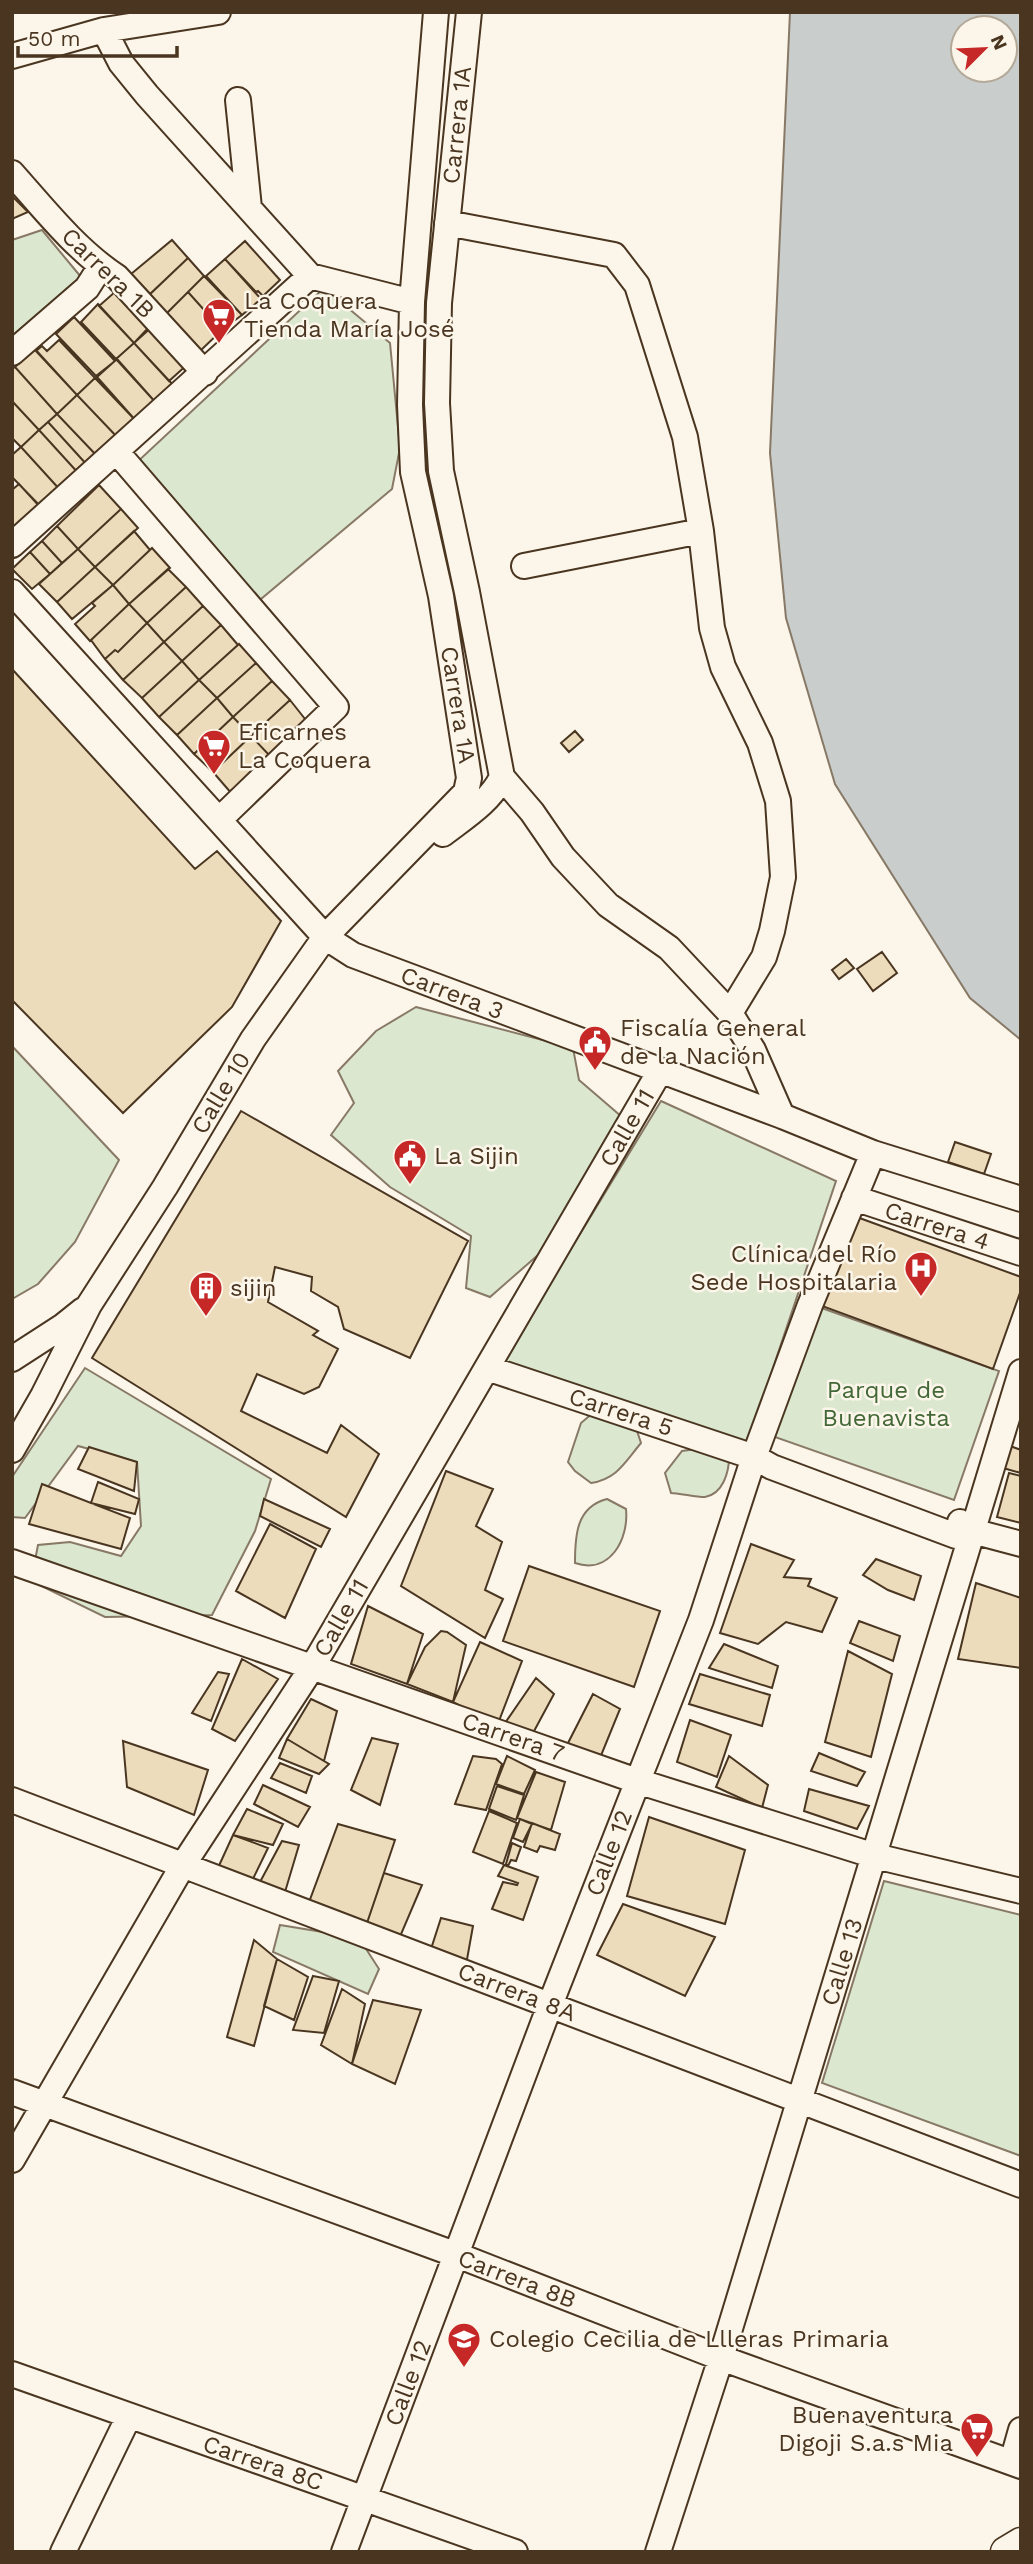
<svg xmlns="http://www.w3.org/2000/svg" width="1033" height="2564" font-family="'Work Sans',sans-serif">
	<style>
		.green { fill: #dce7d0; stroke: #887966; stroke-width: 2 }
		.water { fill: #c9cecd; stroke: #887966; stroke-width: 2; fill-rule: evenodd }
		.building { fill: #ecdcbc; stroke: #4a3520; stroke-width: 2 }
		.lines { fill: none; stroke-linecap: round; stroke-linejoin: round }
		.minor-casing { stroke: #4a3520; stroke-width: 28 }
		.major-casing { stroke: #4a3520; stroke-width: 33 }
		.minor { stroke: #fbf6e9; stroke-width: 24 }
		.major { stroke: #fbf6e9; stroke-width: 30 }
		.labels { text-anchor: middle; stroke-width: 5; stroke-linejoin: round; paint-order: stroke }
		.street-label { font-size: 24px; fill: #4a3520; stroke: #fbf6e9 }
		.poi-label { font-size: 24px; fill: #4a3520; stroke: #fbf6e9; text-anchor: start }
		.park-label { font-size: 24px; fill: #436837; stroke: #fbf6e9 }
	</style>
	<rect width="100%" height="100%" fill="#fbf6e9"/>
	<path class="green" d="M42,230L81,277L12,336V240Z
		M324,288L390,343L400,448L392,489L255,604L135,464Z
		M416,1007L573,1048L579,1080L622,1117L554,1241L490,1297L466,1288L471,1236L390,1187L331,1135L354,1103L338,1071L376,1031Z
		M12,1046L119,1160L75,1242L38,1284L12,1299Z
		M661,1101L836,1181L746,1448L502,1362Z
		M816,1306L999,1371L954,1500L772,1436Z
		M85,1368L271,1479L255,1531L212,1615L105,1617L31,1581L38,1545L70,1542L121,1556L141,1526L137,1462L78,1446L25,1518L12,1517V1477Z
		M594,1412L636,1428L641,1443C625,1462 617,1479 591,1483L575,1471L568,1462L581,1423Z
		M696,1449L729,1457C729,1472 723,1494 705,1497C701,1498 678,1493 671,1493L665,1473L682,1451Z
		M607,1499L626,1509C629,1539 610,1575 575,1563C575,1536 576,1507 607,1499Z
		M884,1881L1021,1915V2156L822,2083Z
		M280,1925L359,1938L379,1969L368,1994L273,1952Z"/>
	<path class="water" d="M790,12H1021V1040L970,998L835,784L786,618L770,453ZM963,28H1005V70H963Z"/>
	<path class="building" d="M12,196L28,212L14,218L12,221Z
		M172,240L188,258L150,294L131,274Z
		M245,241L280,280L263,296L258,291L256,292L225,259Z
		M188,258L204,276L167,313L161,314L146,298Z
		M225,259L261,299L242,315L206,276Z
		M204,276L242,315L222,330L188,292Z
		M116,291L151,325L134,343L99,306Z
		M188,292L222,330L199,352L167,313Z
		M98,304L134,343L116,359L81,322Z
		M74,317L115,361L96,376L56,334Z
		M154,325L189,363L169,381L134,343Z
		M59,340L95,378L77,395L36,351L42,346L47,351Z
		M134,343L175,387L157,404L116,359Z
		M34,348L77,395L57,414L15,367Z
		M117,359L157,404L137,422L97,377Z
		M15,367L57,414L39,430L12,401V369Z
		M95,378L137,422L119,439L77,395Z
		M77,395L119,439L98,457L57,414Z
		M12,401L39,430L21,447L12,438Z
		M57,414L98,457L88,466L48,422Z
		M48,422L88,466L80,475L39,430Z
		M39,430L80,475L60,490L21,447Z
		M21,447L62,492L43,509L12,477V455Z
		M19,484L41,508L12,532V490Z
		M99,485L121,509L78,549L57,526Z
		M121,509L138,528L95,567L78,549Z
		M57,526L78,549L62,563L42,541Z
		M134,531L150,550L113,585L95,567Z
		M42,541L62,563L50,574L30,552Z
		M152,548L170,568L129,604L113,585Z
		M78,549L95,567L57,602L39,584Z
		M30,552L50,574L32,589L12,569Z
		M95,567L113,585L72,619L57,602Z
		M168,569L186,587L147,623L129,604Z
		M113,585L129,604L90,641L75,624L95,606L92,603Z
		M186,587L203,606L164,642L147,623Z
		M129,604L147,623L118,652L115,650L105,659L91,640Z
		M203,606L221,625L182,661L164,642Z
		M147,623L164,642L123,680L105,659L115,650L118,652Z
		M221,625L238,645L199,680L182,661Z
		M164,642L182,661L142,698L123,680Z
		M239,644L256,663L217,698L199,680Z
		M182,661L199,680L159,717L142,698Z
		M256,663L272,681L233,717L217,698Z
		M12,669L195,869L217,851L281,921L232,1007L123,1113L12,1000Z
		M199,680L217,698L177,735L159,717Z
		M272,681L290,700L251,736L233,717Z
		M217,698L233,717L194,754L177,735Z
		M290,700L309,724L271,757L251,736Z
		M233,717L251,736L213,772L194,754Z
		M575,731L583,740L569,752L561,743Z
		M251,736L271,757L232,794L213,772Z
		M882,952L897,973L873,991L857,969Z
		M846,959L854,968L839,979L832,970Z
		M241,1111L468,1241L410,1358L344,1329L338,1307L311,1291L312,1277L275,1267L268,1302L318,1331L313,1335L338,1349L319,1387L304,1394L257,1374L241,1411L327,1453L341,1425L379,1454L346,1517L92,1358Z
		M955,1142L991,1154L984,1174L948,1162Z
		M854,1216L1021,1277V1290L993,1369L822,1306Z
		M1010,1446L1021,1450V1473L1003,1468Z
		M89,1447L137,1462L134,1491L78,1469Z
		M446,1471L493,1489L476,1526L502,1542L485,1590L503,1599L485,1638L401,1586Z
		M1009,1473L1021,1476V1523L997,1517Z
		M98,1482L139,1499L135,1514L91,1503Z
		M42,1484L130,1518L121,1549L29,1524Z
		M264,1499L330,1529L321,1547L260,1516Z
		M270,1524L316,1549L285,1618L236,1591Z
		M751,1544L794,1560L784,1577L811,1579L808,1586L837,1598L822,1632L786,1622L758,1644L720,1633Z
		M876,1559L921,1576L914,1600L888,1590L863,1575Z
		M529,1566L660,1611L634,1687L503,1641Z
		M976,1583L1021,1598V1668L958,1659Z
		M368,1606L423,1634L407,1684L351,1664Z
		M859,1621L900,1636L893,1661L850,1643Z
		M441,1631L447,1632L466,1645L453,1702L407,1684L425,1647Z
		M480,1642L522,1661L497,1726L453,1702Z
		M724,1644L778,1666L772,1688L709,1668Z
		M848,1651L892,1674L871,1757L825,1742Z
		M242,1659L278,1679L235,1741L212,1729Z
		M218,1672L229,1674L211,1721L192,1713Z
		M700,1674L770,1695L762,1726L689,1704Z
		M536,1678L554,1694L533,1733L505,1723Z
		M593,1694L620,1709L600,1758L566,1747Z
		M311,1699L337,1711L324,1761L287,1739Z
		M690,1720L731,1735L717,1777L677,1762Z
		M372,1738L398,1744L380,1805L351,1790Z
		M287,1739L324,1761L329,1764L319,1774L279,1758Z
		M123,1741L208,1770L194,1815L127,1787Z
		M819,1753L865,1772L857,1786L811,1771Z
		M473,1756L496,1759L502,1764L486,1810L455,1804Z
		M507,1756L535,1770L524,1794L496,1784Z
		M729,1756L768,1785L762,1808L716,1787Z
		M280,1763L312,1776L306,1793L271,1778Z
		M536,1772L565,1782L551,1830L517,1818Z
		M263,1785L310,1807L298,1827L254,1804Z
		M497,1786L524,1795L516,1820L489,1809Z
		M809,1789L869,1806L857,1829L804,1811Z
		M247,1809L283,1824L273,1845L233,1835Z
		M489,1811L517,1823L503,1864L473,1852Z
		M649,1817L745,1850L725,1924L627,1896Z
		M520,1819L532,1824L523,1842L513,1838Z
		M532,1823L560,1834L555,1850L540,1846L537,1852L524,1847Z
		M338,1824L395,1840L365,1929L308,1905Z
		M233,1835L268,1848L251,1883L217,1870Z
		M282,1841L299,1845L285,1892L260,1882Z
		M512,1843L521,1847L516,1861L511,1860L508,1866L506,1864Z
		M504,1865L538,1877L523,1920L492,1909L503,1882L517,1885L518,1883L498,1876Z
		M384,1873L422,1885L399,1939L367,1923Z
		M623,1904L715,1937L685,1996L597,1955Z
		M441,1918L473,1926L466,1965L431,1949Z
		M254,1940L277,1959L254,2046L227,2037Z
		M277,1959L308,1977L294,2020L264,2006Z
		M313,1976L339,1981L324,2033L293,2030Z
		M342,1989L365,2004L352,2064L321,2045Z
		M373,2000L421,2010L395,2084L352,2064Z"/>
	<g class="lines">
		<defs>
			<path id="minor" d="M104,30L121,63L147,95L310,276L412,302
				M12,56L104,30L218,12
				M238,100L249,208
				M12,173C44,209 76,250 117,277L205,373
				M447,223L614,255L637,285L685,437L701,531L712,628L723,667L760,743L778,801L783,877L772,931L764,957L730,1013
				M12,353L87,288L101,266
				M116,451L336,707L220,819
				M12,545L310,276
				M524,566L701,531
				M12,592L325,937L353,955L782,1116L873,1153L1021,1199
				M502,777L532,812L563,857L608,905L669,948L730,1013L753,1050L782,1116
				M443,834C465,817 490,802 502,777L467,592L441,471L437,403L439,303L469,12
				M854,1198L1021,1253
				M12,1359L63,1326L83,1310
				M487,1368L754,1457L772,1467L956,1536L972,1531
				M12,1450L43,1396L89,1305L165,1187L253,1039L325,937L466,792L469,778L441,596L413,472L410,405L412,302L436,12
				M960,1522L972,1531L1021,1544
				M12,1562L637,1781L875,1856L1021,1891
				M12,1800L1021,2185
				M12,2092L457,2255L721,2358L1021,2466
				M12,2160L183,1865L313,1666L660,1071
				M12,2374L515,2552
				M1012,2462L1021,2430
				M63,2552L129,2416
				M344,2552L550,2005L701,1620L754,1457L810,1305L873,1153
				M658,2552L721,2358L1021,1372"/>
			<path id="major" d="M1006,2552L1021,2543"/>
		</defs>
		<use href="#minor" class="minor-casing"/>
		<use href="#major" class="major-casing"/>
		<use href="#minor" class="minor"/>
		<use href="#major" class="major"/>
	</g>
	<defs>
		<symbol id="supermarket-pin" viewBox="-11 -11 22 30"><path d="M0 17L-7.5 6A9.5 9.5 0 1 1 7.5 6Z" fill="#c62828" stroke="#fbf6e9"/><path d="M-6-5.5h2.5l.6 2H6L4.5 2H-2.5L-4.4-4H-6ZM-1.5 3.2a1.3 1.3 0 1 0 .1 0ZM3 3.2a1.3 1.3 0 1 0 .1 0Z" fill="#fff"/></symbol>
		<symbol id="civic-pin" viewBox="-11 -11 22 30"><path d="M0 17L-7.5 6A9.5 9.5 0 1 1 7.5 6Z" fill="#c62828" stroke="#fbf6e9"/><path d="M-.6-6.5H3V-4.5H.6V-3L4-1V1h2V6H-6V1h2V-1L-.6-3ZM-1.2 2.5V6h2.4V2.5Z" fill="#fff"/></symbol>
		<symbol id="hospital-pin" viewBox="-11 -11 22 30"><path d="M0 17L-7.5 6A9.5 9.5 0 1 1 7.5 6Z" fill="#c62828" stroke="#fbf6e9"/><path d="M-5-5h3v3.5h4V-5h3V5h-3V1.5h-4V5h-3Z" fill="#fff"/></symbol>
		<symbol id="building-pin" viewBox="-11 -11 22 30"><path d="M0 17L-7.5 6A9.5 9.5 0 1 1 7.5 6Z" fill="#c62828" stroke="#fbf6e9"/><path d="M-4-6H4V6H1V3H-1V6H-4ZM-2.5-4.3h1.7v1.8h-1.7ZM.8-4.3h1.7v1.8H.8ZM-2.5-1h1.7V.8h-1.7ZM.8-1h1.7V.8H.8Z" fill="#fff"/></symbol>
		<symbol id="school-pin" viewBox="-11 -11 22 30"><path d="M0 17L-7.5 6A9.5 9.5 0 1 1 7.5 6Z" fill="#c62828" stroke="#fbf6e9"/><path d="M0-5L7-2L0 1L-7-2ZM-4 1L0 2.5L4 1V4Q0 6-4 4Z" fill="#fff"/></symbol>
	</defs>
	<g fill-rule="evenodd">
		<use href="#supermarket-pin" x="200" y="296" width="38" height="52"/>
		<use href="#supermarket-pin" x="195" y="727" width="38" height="52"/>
		<use href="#civic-pin" x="576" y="1023" width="38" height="52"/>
		<use href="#civic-pin" x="391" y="1137" width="38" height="52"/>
		<use href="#hospital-pin" x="902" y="1249" width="38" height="52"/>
		<use href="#building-pin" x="187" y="1269" width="38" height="52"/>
		<use href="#school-pin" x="445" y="2320" width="38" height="52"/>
		<use href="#supermarket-pin" x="958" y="2410" width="38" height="52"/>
	</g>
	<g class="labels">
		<g class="street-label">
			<text transform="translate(457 125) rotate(-84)" y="8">Carrera 1A</text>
			<text transform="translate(108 273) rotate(44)" y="8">Carrera 1B</text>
			<text transform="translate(458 705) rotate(81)" y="8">Carrera 1A</text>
			<text transform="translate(452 993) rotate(21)" y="8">Carrera 3</text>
			<text transform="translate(221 1093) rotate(-59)" y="8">Calle 10</text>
			<text transform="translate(627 1128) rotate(-60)" y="8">Calle 11</text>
			<text transform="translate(937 1226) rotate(18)" y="8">Carrera 4</text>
			<text transform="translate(621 1412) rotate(18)" y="8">Carrera 5</text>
			<text transform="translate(341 1618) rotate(-60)" y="8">Calle 11</text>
			<text transform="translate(513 1737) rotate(19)" y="8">Carrera 7</text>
			<text transform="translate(609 1853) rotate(-69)" y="8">Calle 12</text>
			<text transform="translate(842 1962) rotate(-73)" y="8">Calle 13</text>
			<text transform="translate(517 1992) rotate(21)" y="8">Carrera 8A</text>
			<text transform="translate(517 2279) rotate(21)" y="8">Carrera 8B</text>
			<text transform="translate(408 2383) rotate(-69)" y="8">Calle 12</text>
			<text transform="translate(263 2463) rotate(19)" y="8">Carrera 8C</text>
		</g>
		<g class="poi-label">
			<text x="244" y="309">La Coquera<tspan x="244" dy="28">Tienda María José</tspan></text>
			<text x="238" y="740">Eficarnes<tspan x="238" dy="28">La Coquera</tspan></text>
			<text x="620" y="1036">Fiscalía General<tspan x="620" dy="28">de la Nación</tspan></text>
			<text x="434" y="1164">La Sijin</text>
			<text x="897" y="1262" text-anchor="end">Clínica del Río<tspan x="897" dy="28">Sede Hospitalaria</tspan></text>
			<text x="230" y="1296">sijin</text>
			<text x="489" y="2347">Colegio Cecilia de Llleras Primaria</text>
			<text x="953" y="2423" text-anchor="end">Buenaventura<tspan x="953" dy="28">Digoji S.a.s Mia</tspan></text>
		</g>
		<g class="park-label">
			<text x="886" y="1398">Parque de<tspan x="886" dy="28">Buenavista</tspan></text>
		</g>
	</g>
	<rect width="1033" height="2564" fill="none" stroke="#4a3520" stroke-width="28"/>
	<g transform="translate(984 49) rotate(66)"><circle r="33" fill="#fbf6e9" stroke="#b4a999" stroke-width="2"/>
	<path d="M0-5L12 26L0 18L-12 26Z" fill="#c62828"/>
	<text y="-10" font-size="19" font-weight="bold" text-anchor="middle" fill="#4a3520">N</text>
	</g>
	<path d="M18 46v10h159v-10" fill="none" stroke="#4a3520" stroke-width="3.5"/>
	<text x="28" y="46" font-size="21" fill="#4a3520" stroke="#fbf6e9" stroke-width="5" paint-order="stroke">50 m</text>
</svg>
